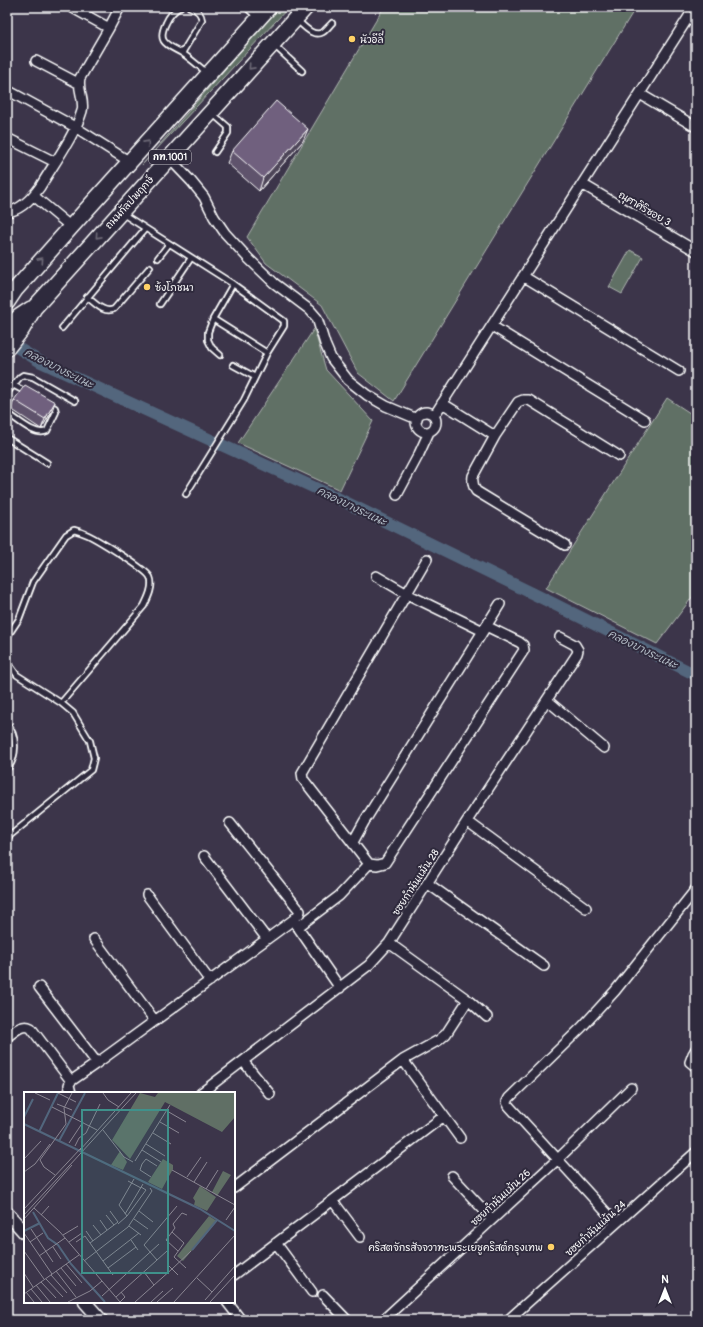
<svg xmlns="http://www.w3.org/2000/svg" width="703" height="1327" font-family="Pangolin,'Playpen Sans Thai',sans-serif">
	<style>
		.green { fill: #606f65; stroke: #b0b7b2 }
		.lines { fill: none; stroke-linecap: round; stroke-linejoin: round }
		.canal { stroke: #52667d; stroke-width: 12 }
		.service-casing { stroke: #fff; stroke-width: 8 }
		.minor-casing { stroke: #fff; stroke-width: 12 }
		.tertiary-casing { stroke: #fff; stroke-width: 15 }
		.primary-casing { stroke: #fff; stroke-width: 18 }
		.service { stroke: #2f2a3d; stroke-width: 4.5 }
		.minor { stroke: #2f2a3d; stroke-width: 9 }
		.tertiary { stroke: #2f2a3d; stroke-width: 12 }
		.primary { stroke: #2f2a3d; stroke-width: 15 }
		.wall { fill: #5f536c; stroke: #fff }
		.shaded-wall { fill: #4e4458; stroke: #fff }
		.building { fill: #6f617e; stroke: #fff }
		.oneway { stroke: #6d6a77 }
		.poi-dot { fill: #ffd166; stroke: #2f2a3d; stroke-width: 1.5 }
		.labels { text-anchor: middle; stroke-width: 4; stroke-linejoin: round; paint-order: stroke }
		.shield { fill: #2f2a3d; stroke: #c1bfc5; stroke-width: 1 }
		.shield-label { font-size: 9px; font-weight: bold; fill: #fff }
		.poi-label { font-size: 10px; fill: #fff; stroke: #2f2a3d; text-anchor: start }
		.street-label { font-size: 10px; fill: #fff; stroke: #2f2a3d }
		.water-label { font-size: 11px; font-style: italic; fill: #b1bac4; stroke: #2f2a3d }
		.inset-river { fill: none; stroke: #52667d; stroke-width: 2 }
		.inset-road { fill: none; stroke: #8a8692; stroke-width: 1 }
		.view { fill: #3f918b; fill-opacity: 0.15; stroke: #3f918b; stroke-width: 2 }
		.inset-edge { fill: none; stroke: #fff; stroke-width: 2 }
	</style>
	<rect width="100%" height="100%" fill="#3c354a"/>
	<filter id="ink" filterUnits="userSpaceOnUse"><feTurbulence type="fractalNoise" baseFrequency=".025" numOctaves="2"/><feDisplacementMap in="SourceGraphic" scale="8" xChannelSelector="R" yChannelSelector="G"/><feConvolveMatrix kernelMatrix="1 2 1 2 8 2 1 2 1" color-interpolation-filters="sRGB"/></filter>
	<g filter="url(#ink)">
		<path class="green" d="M280,7H289L142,165L264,24Z
			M384,7H636L394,401L358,373L322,305L266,263L247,237Z
			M630,250L643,257L622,294L609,287Z
			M314,329L326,370L373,421L340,490L238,443Z
			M667,398L696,417V592L657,644L546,588Z"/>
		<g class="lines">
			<path class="canal" d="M7,341L39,361L337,498L544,599L696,675"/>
			<defs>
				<path id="service" d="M180,7C173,11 169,16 166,23C156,43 168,45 182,53C191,59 199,66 207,73
					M246,7L258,18
					M297,20C303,25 313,38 323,32C326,30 329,26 332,23
					M274,45L302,71
					M182,53L202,20C201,13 196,9 190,7
					M213,114L228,127V133L215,152
					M123,214L233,284L284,321V326L267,353L244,400L186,494
					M158,258L169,244
					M87,297C95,303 104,314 114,309L150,267
					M160,304L191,258
					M213,319L267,353
					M62,328L145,229
					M220,355L212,348L208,340V332L213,319L233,284
					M233,365L255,377
					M13,385L26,392
					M7,393L20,377L23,375L33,377L75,401
					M7,413C17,419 35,437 47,431L56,412L55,408L50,405
					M7,438L47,463
					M7,637L19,619L33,582L66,535L74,530C78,531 84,533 88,535C98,540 146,569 150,577C154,586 148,598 144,606L61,703
					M7,661L17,675L61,703L73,713L90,741L94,758L91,770L7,838
					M7,724C18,736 17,758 7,769"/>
				<path id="minor" d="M71,7L109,28
					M36,61L78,83
					M7,90L75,127L130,162
					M640,94L696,127
					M7,138L55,162
					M169,158L191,181L204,197L214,217L225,233L248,258L274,283L310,310L317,318L325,344L331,358L348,380L367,395L386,406L417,419
					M582,184L696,251
					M34,196L71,227
					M7,212C21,210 32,198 40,187C53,165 75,135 82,111C85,100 77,89 80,78L109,28L120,7
					M523,276L679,371
					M492,326L645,420
					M442,403L495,436
					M416 422a10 10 0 1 1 20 0a10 10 0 1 1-20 0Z
					M434,416L695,7
					M397,495L419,454L429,432
					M565,545L476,491C473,486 472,482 473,476L495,436L518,402L523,400H529L619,456
					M376,576L407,594L483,631
					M547,700L604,748
					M467,821L586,908
					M353,842L364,822L500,604
					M204,856L267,939
					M369,864L377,865L385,863L524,650L523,645L519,642L486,626
					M427,883L544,966
					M147,895L210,981
					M295,923L340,988
					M298,927L339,896L369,864L303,779L302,773L427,559
					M94,939L155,1021
					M389,943L468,1000L487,1017
					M39,987L97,1063
					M7,1037C14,1032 22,1023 31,1028L71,1081
					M696,1049L693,1054L690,1062L696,1067
					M403,1060L460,1138
					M243,1061L270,1094
					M71,1093L69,1085L71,1081L97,1063L293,920L299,914L300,911L230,823
					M201,1093L369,965L389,943L467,821L577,654L578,650L575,645L560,637
					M452,1176L492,1219
					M234,1188L403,1060L439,1040L446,1034L468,1000
					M333,1201L360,1237
					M616,1223L509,1106L507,1102L509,1098L582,1027L615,991L696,889
					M276,1243L312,1292
					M234,1275L444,1116
					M323,1295L347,1320
					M227,1302L241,1320
					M383,1320L558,1159L631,1088
					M508,1320L696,1152"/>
				<path id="tertiary" d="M7,1213L25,1233
					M85,1302L101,1320"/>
				<path id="primary" d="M7,302L15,290L71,227L269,7
					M7,328L19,317L31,309
					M7,348L22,329L34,308L306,7"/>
			</defs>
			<use href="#service" class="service-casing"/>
			<use href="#minor" class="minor-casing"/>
			<use href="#tertiary" class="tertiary-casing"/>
			<use href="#primary" class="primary-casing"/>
			<use href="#service" class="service"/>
			<use href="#minor" class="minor"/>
			<use href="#tertiary" class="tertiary"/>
			<use href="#primary" class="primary"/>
		</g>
		<path class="wall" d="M303,141L259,191L227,163L232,151Z
			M14,400L52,411L41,429L11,409Z"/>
		<path class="shaded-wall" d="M308,129L303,141L259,191L263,178Z
			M55,402L52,411L41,429L45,419Z"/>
		<path class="building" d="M276,101L308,129L263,178L232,151Z
			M25,385L55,402L45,419L14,400Z"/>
		<defs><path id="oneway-chevron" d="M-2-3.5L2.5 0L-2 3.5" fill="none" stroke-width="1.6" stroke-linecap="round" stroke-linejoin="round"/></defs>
		<g class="oneway">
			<use href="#oneway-chevron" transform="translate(251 67) rotate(132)"/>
			<use href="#oneway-chevron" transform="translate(147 143) rotate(-48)"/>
			<use href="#oneway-chevron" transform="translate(98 236) rotate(132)"/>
			<use href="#oneway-chevron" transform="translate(41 260) rotate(-48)"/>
		</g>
	</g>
	<g class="poi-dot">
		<circle cx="352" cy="39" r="4"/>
		<circle cx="147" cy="287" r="4"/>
		<circle cx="551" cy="1247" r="4"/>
	</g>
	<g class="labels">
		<rect class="shield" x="149" y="150" width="42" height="14" rx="3"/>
		<g class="shield-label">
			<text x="170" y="160">กท.1001</text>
		</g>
		<g class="poi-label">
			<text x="360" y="43">นัวอีลี่</text>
			<text x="155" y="291">ซ้งโภชนา</text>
			<text x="543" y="1251" text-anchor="end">คริสตจักรสัจจวาทะพระเยชูคริสต์กรุงเทพ</text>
		</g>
		<g class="street-label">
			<text transform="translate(129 202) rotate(-48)" y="4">ถนนกัลปพฤกษ์</text>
			<text transform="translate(645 208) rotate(30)" y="4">ณุศาศิริซอย 3</text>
			<text transform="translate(415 882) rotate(-57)" y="4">ซฮยกำนันแม้น 28</text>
			<text transform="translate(500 1197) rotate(-43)" y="4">ซฮยกำนันแม้น 26</text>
			<text transform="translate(595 1228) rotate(-42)" y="4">ซฮยกำนันแม้น 24</text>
		</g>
		<g class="water-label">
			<text transform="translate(59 368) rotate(27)" y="4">คลองบางระแนะ</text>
			<text transform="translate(352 506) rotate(26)" y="4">คลองบางระแนะ</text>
			<text transform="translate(643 649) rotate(26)" y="4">คลองบางระแนะ</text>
		</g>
	</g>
	<g transform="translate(24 1092)">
		<rect width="211" height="211" fill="#3c354a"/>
		<path d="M116,1L131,5L134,1H211V25L198,40L141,10L106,67L88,48ZM96,59L103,70L99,78L87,73ZM139,67L149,73V77L138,97L124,90ZM199,79L207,83L193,104L188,100ZM176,94L192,105L183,119L170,113L171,109L169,106ZM185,124L193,129L159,169L153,164Z" fill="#606f65"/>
		<path class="inset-river" d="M0,25L9,7M0,32L176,117L211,139M15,40L34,1M35,49L61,1M9,120L24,146L34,153L47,172L81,210M0,139L16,131M168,158L193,128"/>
		<path class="inset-road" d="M11,1L26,8M34,1L52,10M79,1L84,8L95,15M33,12L48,18M28,15L73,38M40,16L48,1M143,19L162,30M136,30L155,41M79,38L100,65L109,70M129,41L147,52M45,51L59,30M122,52L141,64M51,54L55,46L62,41L76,12M56,58L107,1M118,58L137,70M0,67L17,49M111,69L146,13M148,78L211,113M0,80L11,72L26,52M31,83L20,75L16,68L42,32L40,16M127,85L116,78L118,72L122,67L133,74M163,85L177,65M104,89L117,96M170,90L183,70M182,97L194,78M10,116L36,140L96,210M0,117L57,56M86,119L94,130L66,151L89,183M115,119L129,130M101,122L119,92M0,123L112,1M17,123L25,114M82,123L90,133M103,124L122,98L117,95M0,127L48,73M110,127L124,137M76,128L83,138M202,128L211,115M94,132L103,124L95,113L110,87M69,133L77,143M105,134L117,143M7,137L29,170M62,139L69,149M148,140L142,148L154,159M0,141L28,182M39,143L54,134M107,148L114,158M6,150L19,141M45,150L58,141M52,150L61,144L66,151M29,155L37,167M0,159L20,187M15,164L41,146M133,168L120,153L153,114M60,169L104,135L128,99L126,96M79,169L115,141M42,172L58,191M144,173L148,177L167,159M37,176L52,194M84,176L112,155M162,176L150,165L160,151L148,140L151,136L149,132L158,121L163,123M32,179L52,205M120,180L130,193M0,181L9,195M27,183L43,201M173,186L188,200M22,187L39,205M17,190L32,206M12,193L26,210M7,197L18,210M2,200L10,210M0,202L55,163M78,204L135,152M92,205L143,159M181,208L211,174M44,210L66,199L78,189M96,210L101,205L97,200M111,210L148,177L154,183M127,210L139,199M133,210L149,196M150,210L211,143M186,210L211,183"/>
		<path class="view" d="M58,18H144V181H58Z"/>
		<rect width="211" height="211" class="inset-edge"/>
	</g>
	<rect width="703" height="1327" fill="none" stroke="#2f2a3d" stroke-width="24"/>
	<rect x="12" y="12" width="679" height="1303" fill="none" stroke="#fff" stroke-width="1.5" filter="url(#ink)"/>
	<g transform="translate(665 1289)" stroke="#2f2a3d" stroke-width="3" paint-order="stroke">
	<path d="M0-3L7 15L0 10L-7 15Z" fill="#ffffff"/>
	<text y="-6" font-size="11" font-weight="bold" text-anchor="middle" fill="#ffffff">N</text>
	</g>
</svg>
